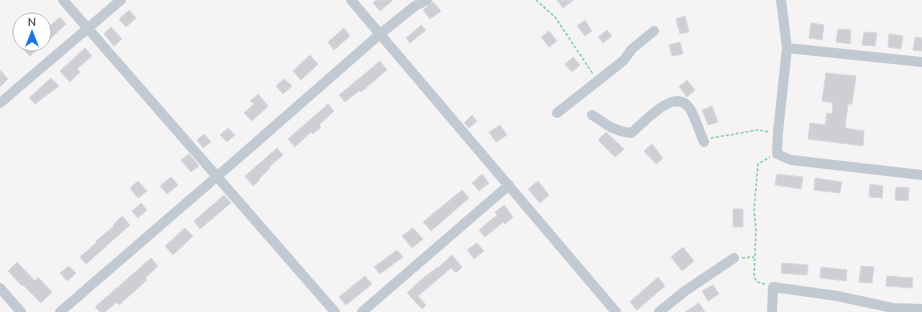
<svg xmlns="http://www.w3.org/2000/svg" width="922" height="312" font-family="Mulish,sans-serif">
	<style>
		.building { fill: #cdcfd5; stroke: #d7d9de }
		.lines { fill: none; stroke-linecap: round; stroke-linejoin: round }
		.path { stroke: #7ad0a6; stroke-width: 1.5; stroke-dasharray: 3 2; stroke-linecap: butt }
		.minor { stroke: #c1cad2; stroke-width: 10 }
	</style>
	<rect width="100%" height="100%" fill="#f5f3f3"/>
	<path class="building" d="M376,0H393L380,11L373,3Z
		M557,0H574L563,8Z
		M433,2L441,11L430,19L423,10Z
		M129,10L136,18L126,27L119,19Z
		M685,16L689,32L680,34L676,19Z
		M60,17L66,24L44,45V31Z
		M585,20L592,31L585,36L577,26Z
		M811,23L824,25L822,40L809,38Z
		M421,25L426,30L410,43L406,38Z
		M111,27L122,39L114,46L104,34Z
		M344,28L350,36L334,50L328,42Z
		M838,29L851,30L850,44L836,42Z
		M607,30L612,36L603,43L598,37Z
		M549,31L557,41L549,47L541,37Z
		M864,32L877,33L875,46L862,45Z
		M889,34L903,36L901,49L888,47Z
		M915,37L922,38V51L913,50Z
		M680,42L683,54L672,56L669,45Z
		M18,44H43L30,56Z
		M85,48L92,56L77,69L80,72L70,82L60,71Z
		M310,55L318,64L301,80L293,71Z
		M573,57L580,65L572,72L565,64Z
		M380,61L387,70L361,92L360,90L345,102L339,95Z
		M0,70L8,79L0,87Z
		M826,73L856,76L852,104H848L845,128L864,131L863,146L808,139L810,123L825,125L827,113L832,114L833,103L822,101Z
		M51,78L59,86L35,104L29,98Z
		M284,79L292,86L283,94L276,86Z
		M687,80L695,90L687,97L679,87Z
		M258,94L268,106L252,121L244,113L254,104L250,101Z
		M328,104L334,111L319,125L321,127L313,134L311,132L295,147L288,139Z
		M712,106L718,122L708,125L702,110Z
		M472,115L477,121L469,128L464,123Z
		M500,125L507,135L496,142L489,132Z
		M228,128L235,135L227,142L220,135Z
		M606,132L624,149L615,157L598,140Z
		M204,134L211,142L203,148L197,140Z
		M652,144L663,158L656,164L644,151Z
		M277,148L283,155L269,167L270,168L259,179L260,180L253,186L245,176Z
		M189,154L199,166L191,172L181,160Z
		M482,174L489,183L479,191L472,183Z
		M777,174L803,177L801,189L775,185Z
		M171,177L178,185L167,194L160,186Z
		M815,178L842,182L840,193L814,190Z
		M138,181L147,191L138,198L130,188Z
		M538,181L549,195L540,203L528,189Z
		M870,184L883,186L882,198L869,197Z
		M896,187L909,188L908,201L895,200Z
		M462,190L469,198L431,231L423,222Z
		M224,195L231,203L200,229L194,221Z
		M141,203L147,210L138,218L132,211Z
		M504,205L513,217L505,224L503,222L485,237L479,230L497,215L495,212Z
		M733,209H743V227H733Z
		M122,216L130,225L86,264L80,257L97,242L96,241L114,226L113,225Z
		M185,228L193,236L173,255L165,246Z
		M413,228L423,239L412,248L402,236Z
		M477,243L484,251L474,259L467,250Z
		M683,247L694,261L682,271L671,257Z
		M397,250L403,257L380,274L374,267Z
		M452,255L462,267L456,273L451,268L418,296L426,305L422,309L407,293L423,278L438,267V268Z
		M151,258L158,266L145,278L147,280L119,305L117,302L105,312H100L95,307Z
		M17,262L35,281L38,277L52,292L41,303L23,285L22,286L8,271Z
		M782,263L808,265L807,275L781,273Z
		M69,266L76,273L67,281L60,273Z
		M861,266L874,267L872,283L859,282Z
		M821,267L847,270L846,281L820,278Z
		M365,276L372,284L346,305L339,297Z
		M887,276L913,278L912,288L886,286Z
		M658,277L665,286L637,310L630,302Z
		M713,285L719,294L708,301L702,291Z
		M699,303L705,312H685Z"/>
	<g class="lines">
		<path class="path" d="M536,0L555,17L593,74
			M711,138L758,130L770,132
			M742,258L754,257
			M765,284L757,282L754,277L756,230L754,209L758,164L770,157"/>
		<path class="minor" d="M63,0L335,312
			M351,0L616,312
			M781,0L787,48L778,132L777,154L791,160L922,175
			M787,48L922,62
			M0,103L121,0
			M557,113L623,61L632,49L654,31
			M592,115C608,125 611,130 631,133C644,123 675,85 690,109C696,119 699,131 704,142
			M0,288L21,312
			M60,312L236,160L380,34L415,6L427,0
			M362,312L509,185
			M659,312L685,291L734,258
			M772,312L773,287L837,296L893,308L922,309"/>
	</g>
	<g transform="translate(32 32)"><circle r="19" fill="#ffffff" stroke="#b7bbc0"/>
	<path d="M0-3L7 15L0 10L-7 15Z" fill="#1a73e8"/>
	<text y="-6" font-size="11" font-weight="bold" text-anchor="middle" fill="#4a5661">N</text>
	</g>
</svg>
